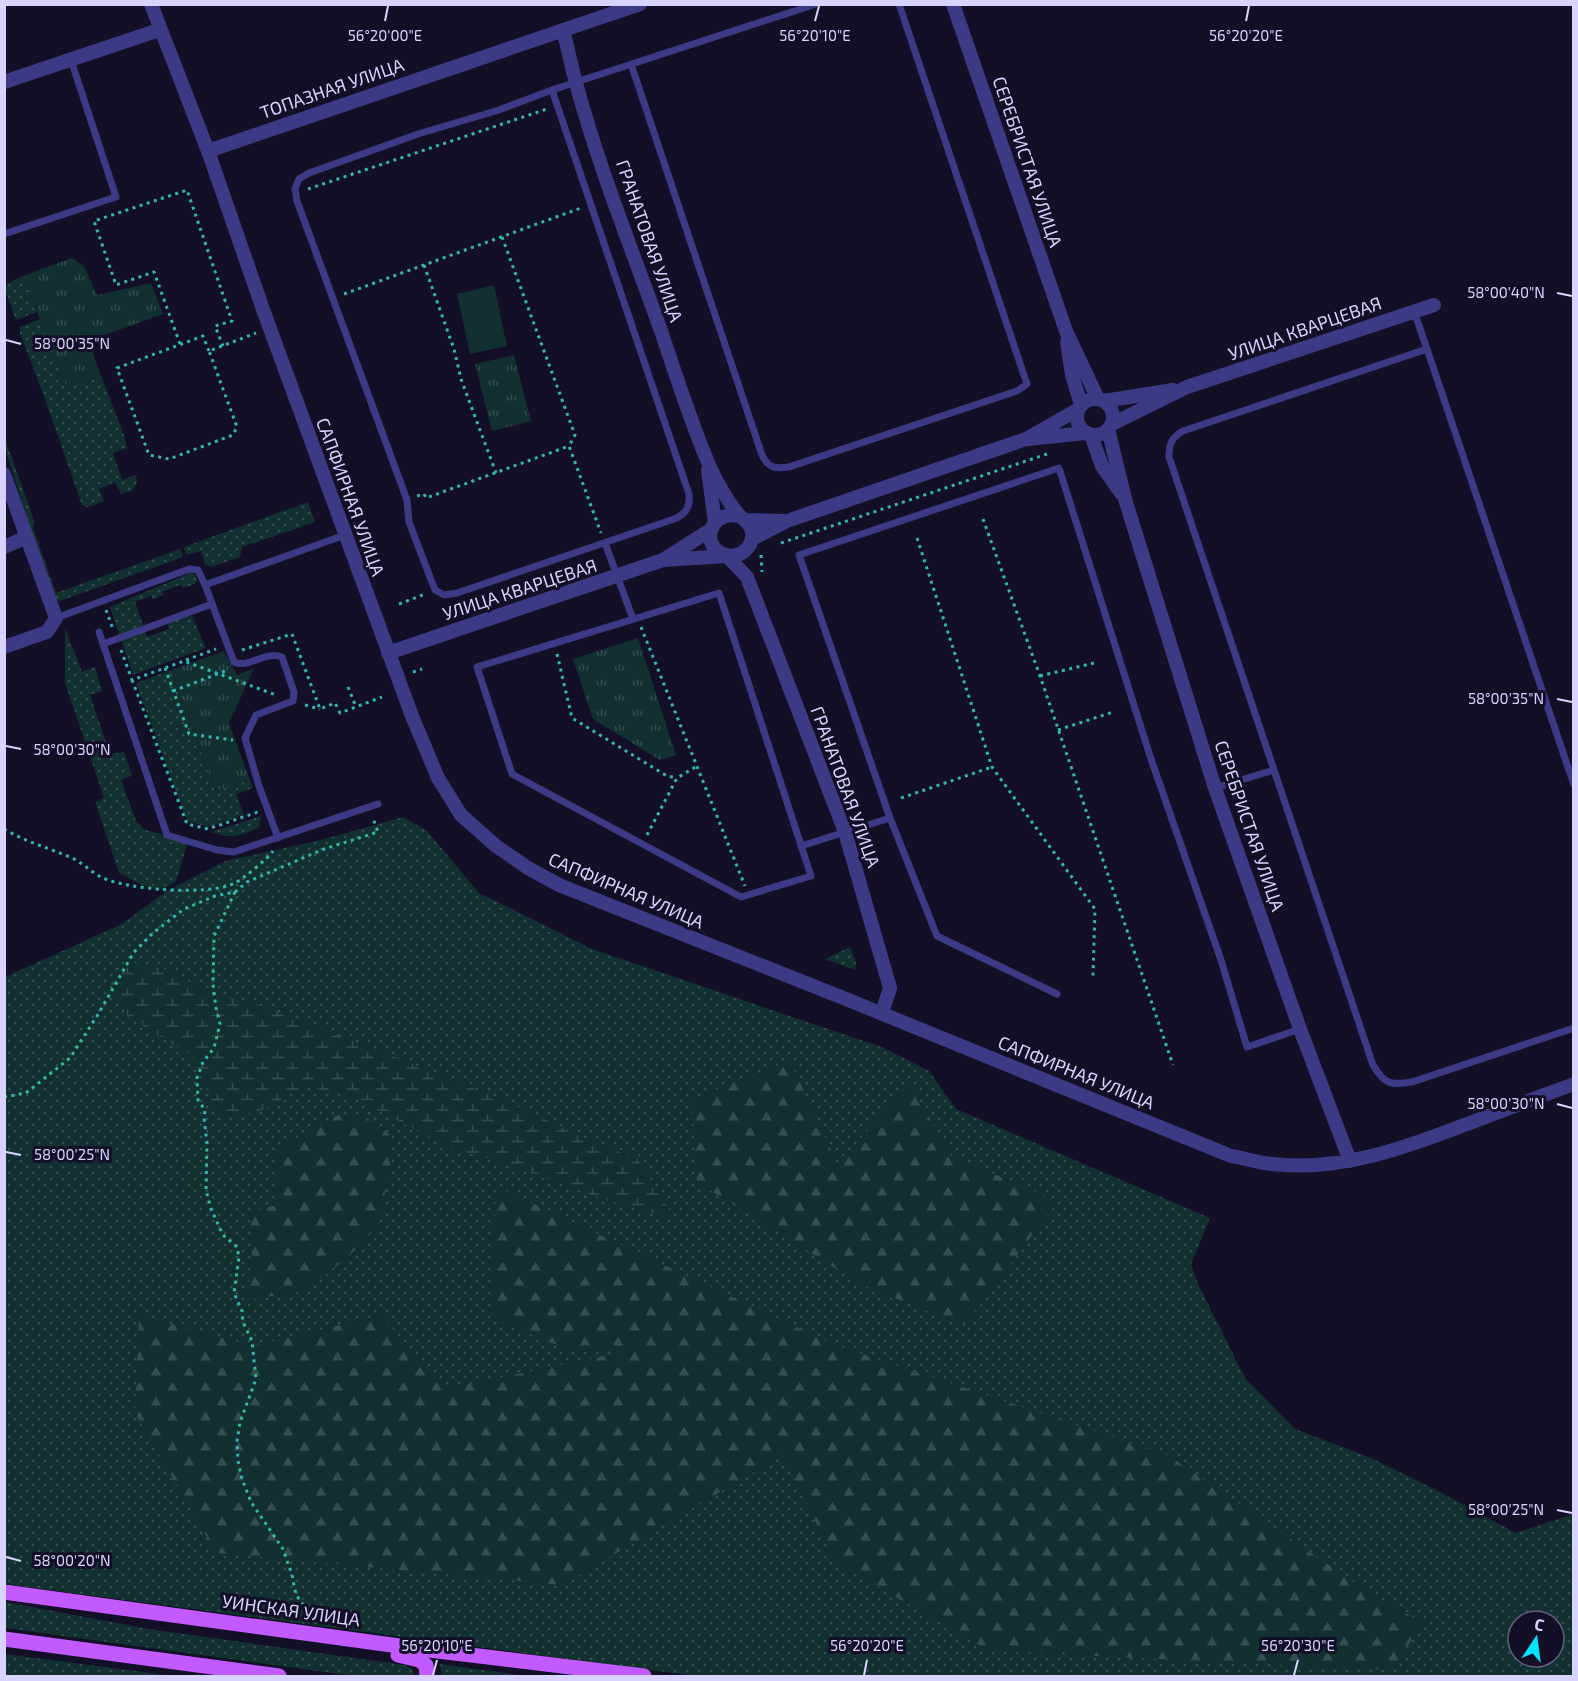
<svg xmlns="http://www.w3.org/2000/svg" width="1578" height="1681" font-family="'Exo 2',sans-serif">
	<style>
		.grass { fill: url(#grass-dots); fill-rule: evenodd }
		.forest { fill: url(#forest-firs) }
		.wetland { fill: url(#wetland-marsh) }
		.park { fill: url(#park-tufts) }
		.garden { fill: #12302f }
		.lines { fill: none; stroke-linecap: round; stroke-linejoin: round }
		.path { stroke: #2fb8b0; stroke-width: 3; stroke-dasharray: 3 4.5; stroke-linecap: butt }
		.lane { stroke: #3d3a85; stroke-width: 7 }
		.street { stroke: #3d3a85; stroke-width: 14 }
		.primary { stroke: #c25bff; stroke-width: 15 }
		.ticks { fill: none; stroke: #d9d4ff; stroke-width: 2 }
		.labels { text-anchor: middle; stroke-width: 6; stroke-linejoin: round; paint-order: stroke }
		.street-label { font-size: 18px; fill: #d9d4ff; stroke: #130f26 }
		.ticks-label { font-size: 15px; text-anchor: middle; fill: #d9d4ff; stroke: #130f26; stroke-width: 6; stroke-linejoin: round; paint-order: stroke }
	</style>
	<defs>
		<pattern id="grass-dots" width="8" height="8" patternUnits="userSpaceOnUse" patternTransform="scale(1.5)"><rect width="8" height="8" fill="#12302f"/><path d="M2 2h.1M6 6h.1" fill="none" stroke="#344d4e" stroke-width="1.8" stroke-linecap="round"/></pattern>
		<pattern id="forest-firs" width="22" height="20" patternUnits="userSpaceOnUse" patternTransform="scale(1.5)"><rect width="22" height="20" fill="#12302f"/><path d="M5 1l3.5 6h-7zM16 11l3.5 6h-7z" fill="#344d4e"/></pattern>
		<pattern id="wetland-marsh" width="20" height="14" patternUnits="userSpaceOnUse" patternTransform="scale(1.5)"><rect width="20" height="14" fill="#12302f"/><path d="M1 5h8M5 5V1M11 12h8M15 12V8" fill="none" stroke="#344d4e"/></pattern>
		<pattern id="park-tufts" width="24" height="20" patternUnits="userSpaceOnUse" patternTransform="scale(1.5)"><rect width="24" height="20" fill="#12302f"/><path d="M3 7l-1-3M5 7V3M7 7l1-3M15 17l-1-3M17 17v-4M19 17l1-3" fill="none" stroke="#344d4e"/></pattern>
	</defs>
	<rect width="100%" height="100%" fill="#130f26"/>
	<path class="grass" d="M23,276L37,312L16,320L5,290V285Z
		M40,319L66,386L101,376L124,435L127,448L113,453L122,480L136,475L137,482L133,490L121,494L115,482L99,489L104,501L88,507L82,505L41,388L20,334V327Z
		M4,436L35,523L32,525L56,593L180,549L183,557L60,601L56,600L34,540L5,448Z
		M308,502L315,522L242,547L240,557L211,567L205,564L201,551L186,555L184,547Z
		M190,573L195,574L197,580L195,584L183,588L180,585L162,592L163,595L154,599L151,596L135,602L147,637L169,629L167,622L192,616L206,648L133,675L110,607Z
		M65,628L82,672L95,667L102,691L90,695L110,754L124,752L132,775L121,780L136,821L145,830L188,841L176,881L162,890L144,886L119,873L95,802L104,798L65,683Z
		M171,670L215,791L250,780L253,788L236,794L244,815L208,827L187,821L136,683Z
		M261,816L259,827C238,837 232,839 211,832Z
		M403,817L427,831L479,893L592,949L884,1048L929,1071L956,1109L1210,1218L1191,1264L1198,1284L1245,1378L1295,1429L1371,1458L1434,1489L1516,1533L1573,1514V1676H695L5,1584V977L122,924L167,891L225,861L321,840ZM1518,1621H1554V1657H1518Z
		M850,947L856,963L855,970L825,959Z
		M5,1602L149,1629L405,1665L412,1669L414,1676H354L5,1628Z
		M5,1654L174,1676H5Z
		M440,1664L527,1676H442Z"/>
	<path class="forest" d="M790,1061L838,1165L909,1082L951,1156L1058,1201L964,1326L862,1285L697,1182L692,1099Z
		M340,1114L367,1118L389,1134L390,1170L378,1226L348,1257L304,1291L247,1300L252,1250L250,1211L278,1205L274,1150Z
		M496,1186L832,1344L1168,1455L1364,1589L1423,1623L1391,1670L990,1651L835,1562L783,1455L562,1585L216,1553L135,1413L139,1315L253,1346L381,1315L445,1389L628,1351L565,1348L490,1318Z"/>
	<path class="wetland" d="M126,961L164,969L215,995L263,1006L431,1071L508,1102L600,1145L637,1158L676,1220L603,1199L492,1159L454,1150L356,1099L306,1086L257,1113L219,1116L192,1056L128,1017L111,984Z"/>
	<path class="park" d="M72,258L84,266L97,295L151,283L163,314L99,337L92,351L101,376L66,386L23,276Z
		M514,355L531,421L492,431L475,364Z
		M638,638L676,755L660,760L593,719L573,659Z
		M224,651L237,675L254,668L229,723L250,780L215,791L171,670Z"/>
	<path class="garden" d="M494,285L507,346L470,354L457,294Z"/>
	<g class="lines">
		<path class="path" d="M308,189L547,109
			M502,237L575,435L569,446
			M424,265L454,349L461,379L496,473
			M344,294L581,208
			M180,344L154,272L116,285L94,221L187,190L232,321L215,326L223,346
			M209,351L203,336L117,368L149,455L169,459L233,435L237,427L209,351L256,333
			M417,496L424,494L426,498L569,446L601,533
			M983,519L1040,676L1173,1065
			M917,538L992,767L1095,909L1093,976
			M781,543L1047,454
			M761,555L762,572
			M399,604L425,594
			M106,610L113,629
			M641,627L745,886
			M121,650L132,680L184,661L276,695
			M242,650L292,634L320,709L335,703L340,713L382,697
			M557,654L572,718L667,776L677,778
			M186,660L216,649
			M165,668L189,734L233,740
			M413,672L422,669
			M1040,676L1094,663
			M132,680L187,824L208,829L258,812
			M348,687L356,707
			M173,691L228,670
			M305,705L320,709
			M1058,730L1113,712
			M901,798L992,767
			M4,829C26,842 49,848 72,858C83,863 92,873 103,878C130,890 209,896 235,883C244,878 268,859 273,851
			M647,835L677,778L697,766
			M235,892L214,936L213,984L216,1008L220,1024L214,1048L203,1062L197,1078L198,1100L205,1110L204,1118L207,1143L206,1190L211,1209L223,1235L237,1247L239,1257L234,1293L242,1311L243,1322L252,1341L256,1379L240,1422L237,1441L238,1461L242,1479L251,1502L283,1549L292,1575L296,1595L305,1607
			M4,1097L26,1093L70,1058L97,1016L134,952L153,933L184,909L215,896L235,892L247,882L324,849L378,832L373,818"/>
		<path class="lane" d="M631,64L762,455C768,468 775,469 789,467L1017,391L1027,384L899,4
			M552,90L689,494C690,507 687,512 677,518L457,593L444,595L435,590L409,522L407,500L297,201L295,189L299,179L309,173L418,134L499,110L552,90L816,4
			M4,234L116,197L71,60
			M1414,311L1427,349
			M605,543L633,619
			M205,585L234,662C250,669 265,650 282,657L294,692L293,701L256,715L245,738L259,786L278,838
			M719,593L811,876L741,897L512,774L477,667Z
			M56,618L189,569L198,570L205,585L345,535
			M99,632L167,835L217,850L234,852L378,804
			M103,644L212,604
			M1574,785L1427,349L1183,431C1171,438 1169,444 1169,457L1373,1065C1385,1085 1390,1085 1412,1082L1574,1028
			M1215,788L1274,770
			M801,846L890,818
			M1057,994L937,936L890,818L799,555L1059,468L1151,759L1221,960L1247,1047L1300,1029"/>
		<path class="street" d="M151,4L208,151L265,315L412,716L438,778L461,815L496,846L528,868L559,885L846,999L1231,1156C1245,1158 1258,1163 1272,1164C1339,1172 1405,1148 1467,1124C1502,1111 1538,1097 1574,1084
			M953,4L1066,331L1098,399
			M563,30C568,48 571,65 576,83C598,165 631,247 660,328C675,372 689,417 707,460C712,474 729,504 739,515C744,521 751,523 752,532C754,547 740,559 726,555C699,548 709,509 739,516
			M4,82L159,30
			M208,151L640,4
			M1067,342L1072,375L1081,405
			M1077 417a18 18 0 1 1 36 0a18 18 0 1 1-36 0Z
			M1104,401L1173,390
			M1112,424L1187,387L1434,305
			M1108,429L1125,499L1215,788L1300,1029L1350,1161
			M1091,435L1102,466L1121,493
			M1028,439L1085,433
			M708,470L715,523
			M4,474L56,618L47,632L4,647
			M745,520L785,521
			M752,539L787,521L1026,439L1077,410
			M4,547L27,537
			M663,560L727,556L747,577L845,832L890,988L882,1013
			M388,653L663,560L712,529"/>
		<path class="primary" d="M4,1592L421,1649L644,1676
			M4,1639L279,1676
			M398,1655L419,1660L426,1665L427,1676"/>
	</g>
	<path class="ticks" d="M385,21L388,6M815,21L819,6M1246,21L1249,6M1557,293L1572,296M6,340L21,344M1557,699L1572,702M6,746L21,749M1557,1104L1572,1108M6,1152L21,1155M1557,1510L1572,1513M6,1557L21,1561M433,1675L437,1660M864,1675L867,1660M1294,1675L1298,1660"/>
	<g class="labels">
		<g class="street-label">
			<text transform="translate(332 89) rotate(-19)" y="6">ТОПАЗНАЯ УЛИЦА</text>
			<text transform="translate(1027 162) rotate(71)" y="6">СЕРЕБРИСТАЯ УЛИЦА</text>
			<text transform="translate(649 241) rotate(71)" y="6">ГРАНАТОВАЯ УЛИЦА</text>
			<text transform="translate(1305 329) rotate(-19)" y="6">УЛИЦА КВАРЦЕВАЯ</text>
			<text transform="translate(350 497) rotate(70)" y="6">САПФИРНАЯ УЛИЦА</text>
			<text transform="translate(520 590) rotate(-18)" y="6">УЛИЦА КВАРЦЕВАЯ</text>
			<text transform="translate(845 787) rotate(70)" y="6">ГРАНАТОВАЯ УЛИЦА</text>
			<text transform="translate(1249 826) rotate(71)" y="6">СЕРЕБРИСТАЯ УЛИЦА</text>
			<text transform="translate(626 891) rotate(23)" y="6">САПФИРНАЯ УЛИЦА</text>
			<text transform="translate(1076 1073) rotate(22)" y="6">САПФИРНАЯ УЛИЦА</text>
			<text transform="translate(291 1611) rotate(8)" y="6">УИНСКАЯ УЛИЦА</text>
		</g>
	</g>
	<g class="ticks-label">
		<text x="815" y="41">56°20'10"E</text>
		<text x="1246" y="41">56°20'20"E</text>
		<text x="385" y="41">56°20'00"E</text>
		<text x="1506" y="298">58°00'40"N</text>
		<text x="72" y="349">58°00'35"N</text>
		<text x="1506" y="704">58°00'35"N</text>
		<text x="72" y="755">58°00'30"N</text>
		<text x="1506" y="1109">58°00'30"N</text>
		<text x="72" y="1160">58°00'25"N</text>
		<text x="1506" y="1515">58°00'25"N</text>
		<text x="72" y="1566">58°00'20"N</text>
		<text x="437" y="1651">56°20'10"E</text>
		<text x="867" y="1651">56°20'20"E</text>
		<text x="1298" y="1651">56°20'30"E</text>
	</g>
	<rect width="1578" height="1681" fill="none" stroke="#d9d4ff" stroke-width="12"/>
	<g transform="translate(1536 1639) rotate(13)"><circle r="28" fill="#130f26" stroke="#625e7d" stroke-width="1.5"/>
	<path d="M0-4.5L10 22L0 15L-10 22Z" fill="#00e5ff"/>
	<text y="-9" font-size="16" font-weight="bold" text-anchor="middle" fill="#d9d4ff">С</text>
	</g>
</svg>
